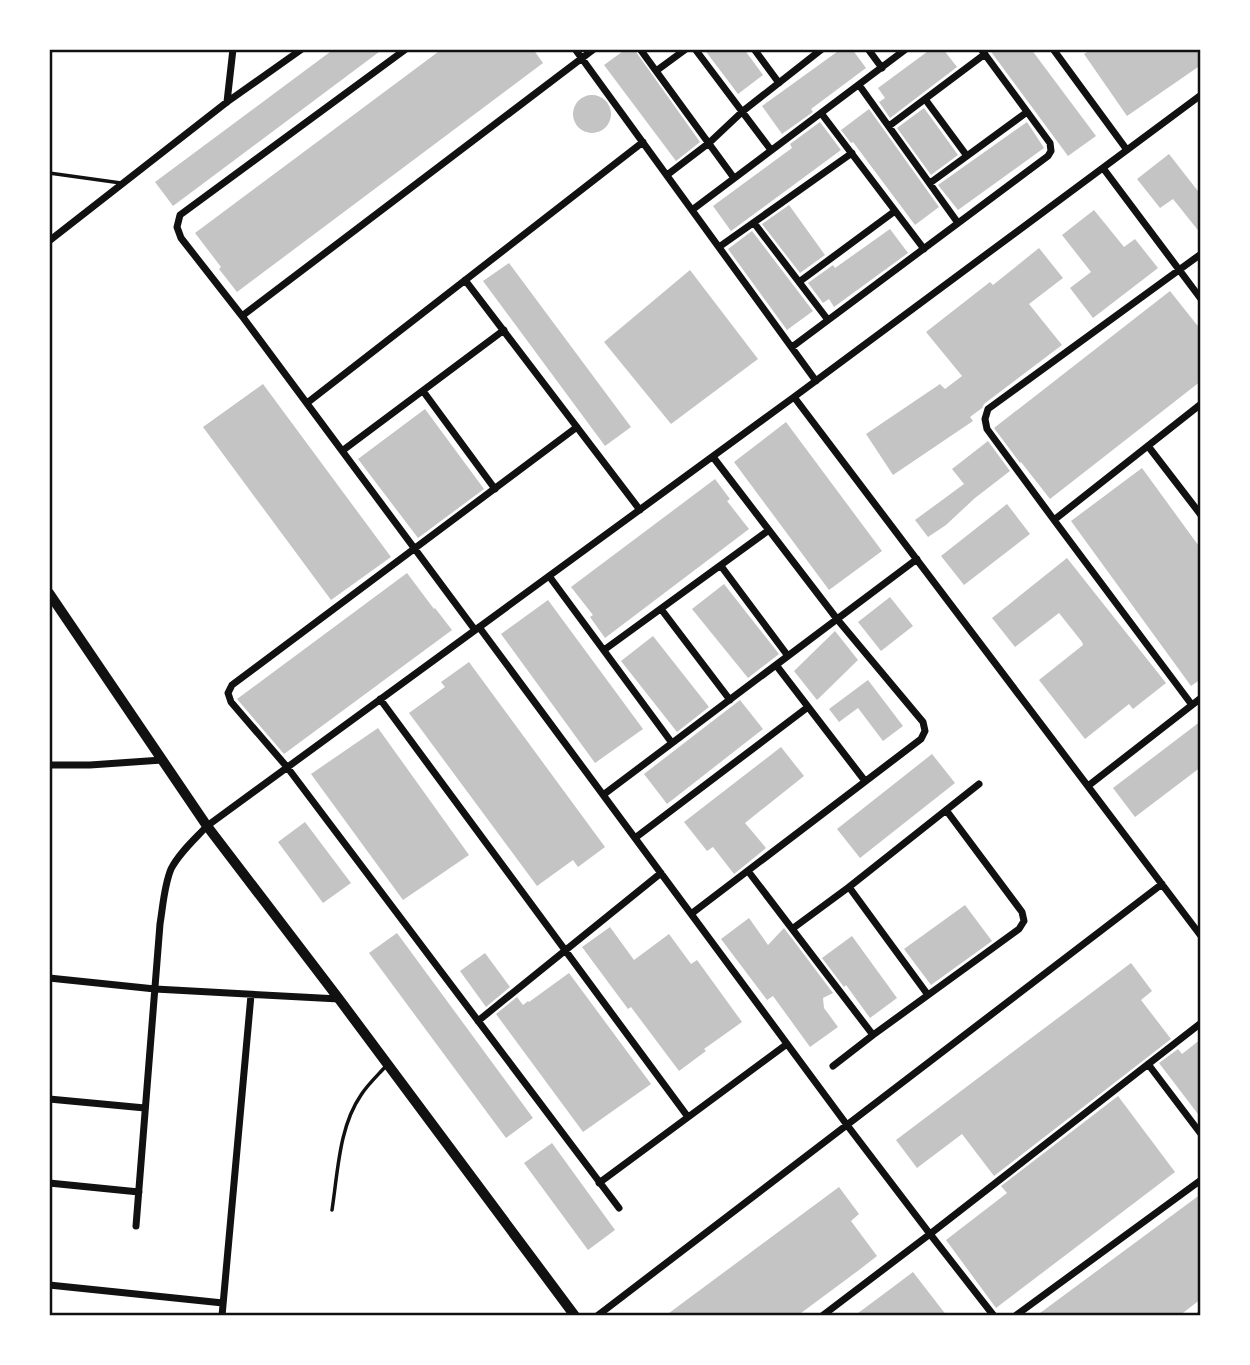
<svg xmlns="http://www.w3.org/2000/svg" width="1250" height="1365" font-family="Jost,sans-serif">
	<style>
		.building { fill: #c4c4c4 }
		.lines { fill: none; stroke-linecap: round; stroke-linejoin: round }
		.service { stroke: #111; stroke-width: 3.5 }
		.minor { stroke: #111; stroke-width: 7 }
		.secondary { stroke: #111; stroke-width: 10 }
		.neatline { fill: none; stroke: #111; stroke-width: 2.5 }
	</style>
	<rect width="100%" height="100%" fill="#fff"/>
	<path class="building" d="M334,49H383L173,206L155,182Z
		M442,49H533L543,63L237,292L219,269L221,267L195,233Z
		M626,49H634L700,142L676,161L604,65Z
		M704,49H744L763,75L738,94Z
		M841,49H852L866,68L811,109L813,112L782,134L762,106Z
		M931,49H943L957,67L890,118L879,102L885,98L878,88Z
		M989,49H1031L1096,136L1068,156Z
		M1092,49H1201V65L1127,116L1084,54Z
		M573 114a19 19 0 1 1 38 0a19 19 0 1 1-38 0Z
		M924,108L958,155L931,175L897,128Z
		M869,109L939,207L915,225L853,142L851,143L841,130Z
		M820,122L841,150L731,231L713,206L792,148L790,144Z
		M1027,122L1044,148L958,210L938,185Z
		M1169,154L1201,195V234L1173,199L1160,208L1137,179Z
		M789,205L825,255L800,273L762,224Z
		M1094,210L1124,247L1135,239L1158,268L1093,318L1070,288L1091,272L1062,235Z
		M890,229L908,253L834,307L829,299L823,303L808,283L833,265L835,268Z
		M752,231L813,311L787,330L728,249Z
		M1039,248L1063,278L1029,304L1062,345L984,404L982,408L970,417L973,421L893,475L866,434L940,384L945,389L962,376L926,332L990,282L993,285Z
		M509,263L631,427L605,446L483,281Z
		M690,270L758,359L671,424L604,342Z
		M1170,291L1201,330V381L1050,499L1021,462L1020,463L994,428Z
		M263,384L391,557L331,600L203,427Z
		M425,409L484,489L418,538L358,459Z
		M786,422L882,551L829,590L734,462Z
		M988,441L1010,471L975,498L946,525L928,537L915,520L964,484L952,469Z
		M1142,468L1201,549V679L1191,686L1071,521Z
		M715,479L730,499L727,501L749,529L605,638L590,617L593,615L571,587Z
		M1007,504L1030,534L964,585L941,556Z
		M1067,558L1166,683L1133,709L1129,704L1085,739L1039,680L1083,645L1082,642L1059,613L1015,647L992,618Z
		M407,573L434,609L435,608L452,630L284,754L237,699Z
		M724,584L779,654L748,678L692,609Z
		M890,597L913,626L881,651L858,622Z
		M548,600L643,729L595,763L501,634Z
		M835,631L858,660L817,700L794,671Z
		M653,636L709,707L677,732L621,661Z
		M469,662L605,847L578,867L573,860L537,886L409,713L445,687L441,682Z
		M868,680L903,726L883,741L858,708L839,722L829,709Z
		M740,700L763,729L667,804L644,774Z
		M1201,721V767L1135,817L1113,788Z
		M378,728L469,855L403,900L311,774Z
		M781,747L804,776L745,823L766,848L734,874L713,847L707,851L684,822Z
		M932,754L955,783L860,858L837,829Z
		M305,822L351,883L323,903L278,842Z
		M965,905L992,941L931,985L904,949Z
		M749,918L768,945L784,928L833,993L823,998L824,1008L838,1027L810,1047L773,996L767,1000L721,939Z
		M610,927L634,960L669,934L691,964L697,960L742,1022L704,1049L706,1051L679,1071L631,1007L628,1009L582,947Z
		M397,933L533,1118L506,1138L369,953Z
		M852,936L897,998L870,1018L846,985L844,987L822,958Z
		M485,953L510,987L486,1007L460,971Z
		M1131,963L1152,991L1141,1000L1171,1039L994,1176L962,1134L917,1168L896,1140Z
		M569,973L651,1084L583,1132L496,1014L517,997L523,1005L528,1001L529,1002Z
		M1201,1039V1118L1159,1063L1178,1049L1182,1054Z
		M1118,1096L1175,1172L996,1308L946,1240L1007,1193L1001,1186Z
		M552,1143L615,1230L588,1250L524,1163Z
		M839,1187L859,1214L851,1221L877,1256L859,1270L797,1316H665Z
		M1201,1194V1299L1179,1316H1036Z
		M913,1272L947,1316H854L877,1299Z"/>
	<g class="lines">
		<path class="service" d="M49,173L121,183
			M332,1210C338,1171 339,1127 361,1095C368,1084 378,1075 386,1066"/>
		<path class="minor" d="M406,49L180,215L177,227L181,238L242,316L475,630
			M575,49L816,381
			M640,49L734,178
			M695,49L771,150
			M754,49L779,83
			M868,49L882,68
			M1053,49L1127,150
			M656,71L686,49
			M859,85L958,223
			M925,99L967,156
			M227,102L233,49
			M821,113L924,249
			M889,126L985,54
			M1103,168L1201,299
			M667,175L709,143L743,111L822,49
			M930,183L1027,112
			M692,210L906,49
			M754,223L828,320
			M49,241L227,102L302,49
			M719,247L852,153
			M465,280L640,510
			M799,282L895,211
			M242,316L594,49
			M792,347L1048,156L1051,151L1050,143L981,49
			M423,391L495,489
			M794,397L1201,936
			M307,403L643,142
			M577,427L232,685L228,693L231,702L287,767L619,1208
			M1148,446L1201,515
			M342,451L504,330
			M1054,520L1201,404
			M721,566L788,656
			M549,576L672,743
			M661,609L730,700
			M479,627L847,1125L930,1234L822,1316
			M604,650L769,530
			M776,665L865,781
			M380,699L688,1117
			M1192,705L1054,520L987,429L985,419L988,409L1201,254
			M49,765H90L162,760
			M1088,786L1201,698
			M603,795L917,559
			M635,838L808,707
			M748,871L873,1035
			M849,887L979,784
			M691,914L921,739L925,731L923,722L837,619L713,457
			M792,929L849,887L928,995
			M49,978L155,989L339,999
			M478,1021L661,873
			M1148,1064L1201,1134
			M833,1066L873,1035L1019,929L1024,921L1022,912L946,810
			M49,1099L145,1108
			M49,1183L139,1192
			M599,1183L787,1044
			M136,1226L160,924C163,906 164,886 171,869C179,853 195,839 207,826L794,397L1201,95
			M49,1285L223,1303
			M222,1316L251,995
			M597,1316L1162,884
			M994,1316L930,1234L1201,1023
			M1015,1316L1201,1180
			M1199,1316L1201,1315"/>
		<path class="secondary" d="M49,593L207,826L339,999L575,1316"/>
	</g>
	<rect width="1250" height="1365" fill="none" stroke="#ffffff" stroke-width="102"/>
	<rect x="51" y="51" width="1148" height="1263" class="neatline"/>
</svg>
